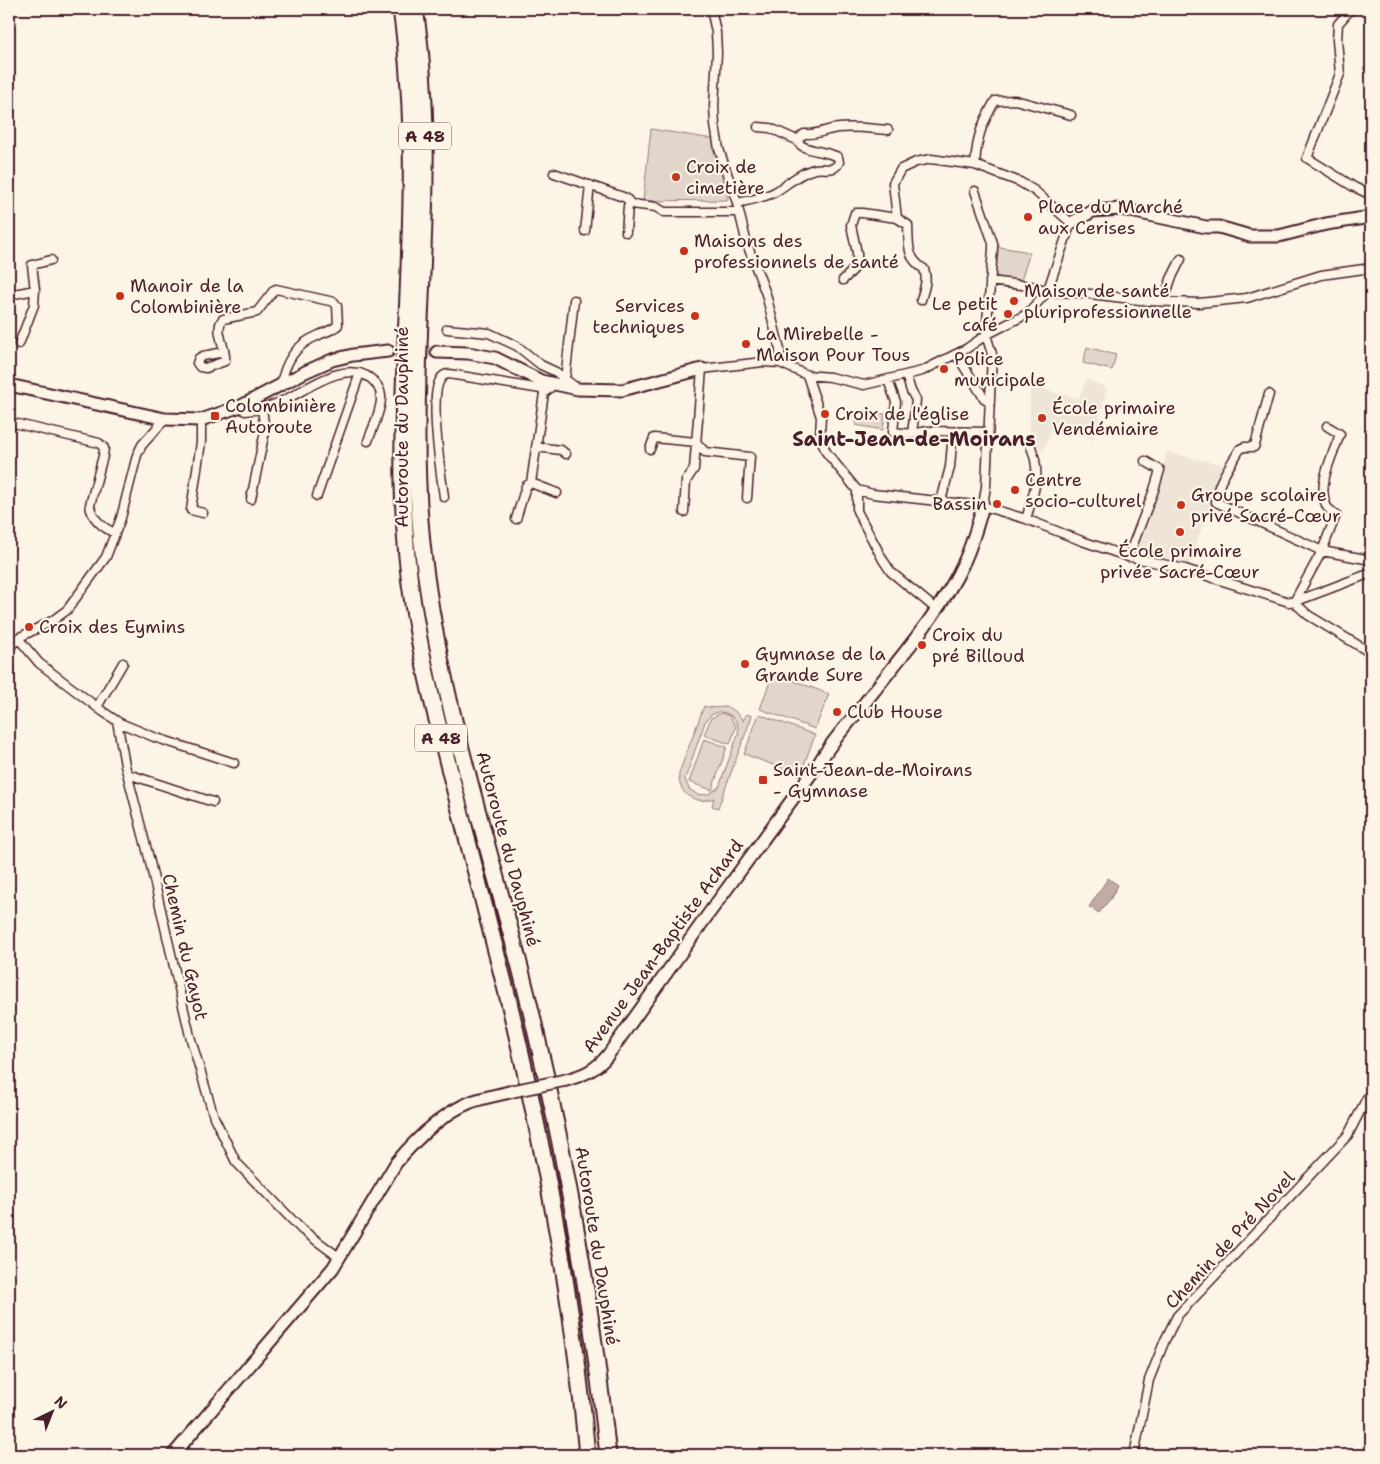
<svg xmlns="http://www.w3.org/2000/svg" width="1380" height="1464" font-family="'Shantell Sans',sans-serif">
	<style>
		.built { fill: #eee5d7 }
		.green { fill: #e2d5ca; stroke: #967a7a; fill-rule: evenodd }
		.water { fill: #c0aca5; stroke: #917474 }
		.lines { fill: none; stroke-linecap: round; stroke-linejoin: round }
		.secondary-tunnel { stroke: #d8cac0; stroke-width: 11; stroke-dasharray: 11 5.5; stroke-linecap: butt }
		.street-casing { stroke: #4a1f2b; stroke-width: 11 }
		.secondary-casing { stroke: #4a1f2b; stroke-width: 15 }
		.highway-casing { stroke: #4a1f2b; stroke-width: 19 }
		.street { stroke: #fcf5e5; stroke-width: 8 }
		.secondary { stroke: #fcf5e5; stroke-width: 11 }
		.highway { stroke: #fcf5e5; stroke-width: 15 }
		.secondary-bridge-casing { stroke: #4a1f2b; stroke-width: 15; stroke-linecap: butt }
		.secondary-bridge { stroke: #fcf5e5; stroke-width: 11 }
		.poi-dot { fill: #c8321e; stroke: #fcf5e5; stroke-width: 2 }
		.labels { text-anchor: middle; stroke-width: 4.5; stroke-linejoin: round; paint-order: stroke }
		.shield { fill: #fcf5e5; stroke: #7f5f63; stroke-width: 1 }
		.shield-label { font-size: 16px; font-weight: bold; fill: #4a1f2b }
		.poi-label { font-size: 18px; fill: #4a1f2b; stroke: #fcf5e5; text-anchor: start }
		.street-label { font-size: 18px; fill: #4a1f2b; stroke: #fcf5e5 }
		.quarter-label { font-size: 20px; font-weight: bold; fill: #4a1f2b; stroke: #fcf5e5 }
	</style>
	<rect width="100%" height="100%" fill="#fcf5e5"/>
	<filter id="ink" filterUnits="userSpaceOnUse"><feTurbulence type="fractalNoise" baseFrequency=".02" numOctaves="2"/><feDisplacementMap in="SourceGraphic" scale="10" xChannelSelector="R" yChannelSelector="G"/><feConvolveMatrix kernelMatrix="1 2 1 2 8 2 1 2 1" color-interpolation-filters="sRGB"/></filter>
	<g filter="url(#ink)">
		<path class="built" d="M1086,379L1107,388L1099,419L1101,421L1093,440L1055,423L1043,451L1033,447L1030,442V388H1041L1062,395L1079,398Z
			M1167,452L1224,465L1188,567L1132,555L1155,499Z"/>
		<path class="green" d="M651,129L713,139L728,200L643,201Z
			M996,244L999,245V247L1030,252L1021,281L993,276Z
			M1087,347L1116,355L1112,370L1083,363Z
			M875,413L885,414L883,430L856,425V421Z
			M773,673L829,694L815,729L760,709Z
			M704,706C720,712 728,698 743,721L746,714L752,716L718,808L712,806L714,798C696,806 677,794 679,773ZM718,712C731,712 740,721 738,734L719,787L709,794L698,795L689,789L685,779L705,722L711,715Z
			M722,713L730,716L736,727L730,744L704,735L711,718Z
			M759,714L815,735L800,775L744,754Z
			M704,739L727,747L712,790L689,782Z"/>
		<path class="water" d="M1108,878L1118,885L1111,898L1099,913L1089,907Z"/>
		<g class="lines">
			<path class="secondary-tunnel" d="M388,351L437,352"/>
			<defs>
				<path id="street" d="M711,9L716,32L717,53L714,106L715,125L719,149L737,203L747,244L766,294L780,350V363
					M1351,9L1338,24L1337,40L1340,74L1307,158L1354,187L1371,195
					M758,127L770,128L797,140
					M975,165C977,136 981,126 995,101L1015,100L1071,115
					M554,173L626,198L631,204L656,207L664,212H738
					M975,191L993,243V249L986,335L992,354L986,486L983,506
					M737,203C750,200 763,198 775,192C788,184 800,172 815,169C825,167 834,173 839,162L838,157C826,150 801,152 797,140L804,134C818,135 826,129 839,128C856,126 872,129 888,130
					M897,218L908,225C909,244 906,258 924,269C928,280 924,289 921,300
					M585,231L590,185
					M626,232L628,206L631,204
					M990,281L1037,287L1047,292L1082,293L1148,301L1199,303L1247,298L1321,275L1371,268
					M9,295L35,290L32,265L51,260
					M1164,301L1171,279L1181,259
					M447,329L489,333L517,346L541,365L556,372L574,386
					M19,344L34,305L35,290
					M224,352L203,356L199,358L197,363L200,367L206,368L225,361C227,348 213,330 223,319L257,312L274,290L276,289L334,302L337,306L338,325C332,331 324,332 317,336C295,345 285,362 281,385
					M956,354L984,398L989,403
					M807,375L821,417L820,436L826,452L857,490
					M906,375L911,391L916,400L912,434
					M565,380L574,300
					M888,380L896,402L893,432L912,434L927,431L988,432
					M551,387L544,393L531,483L557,493
					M1269,394L1255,445L1254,447H1244L1240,449C1231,465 1216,483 1216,502L1322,551L1336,515C1333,512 1329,510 1327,507C1316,485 1333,455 1340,434L1327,426
					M241,406L245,411C256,411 268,407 278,403C305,392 342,359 370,378C376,382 381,390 381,397C382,408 372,430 368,441
					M201,420V442L191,510L203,513
					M9,422L99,443L104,448L103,456L90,505C91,518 103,528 115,533
					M536,447L561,450L566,454
					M650,449L654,438L696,442L705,452L750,457L747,498
					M857,490L873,494L983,506L1026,519L1082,541L1126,556L1185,569L1289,602H1294L1371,573
					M857,490V511L883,560L891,572L936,609
					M317,496L360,373
					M444,497C441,474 429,397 440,380C442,376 445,374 449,374L541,389L554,385
					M251,499L265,431L262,408
					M941,501L950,467L953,432
					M684,512L686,481L694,469L702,369L763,362L780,363L807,375L830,377L864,385L922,371L966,349L986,335L1027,314L1047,292L1071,223L1035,191L1020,182L975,165L931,159L916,162L901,169L893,183L897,218L862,213H855L851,225L857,253V263L854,269L843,280
					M516,519L526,486L531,483
					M1026,519C1034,492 1042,474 1031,447
					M1128,557L1154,490L1160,470L1145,461
					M1294,602L1322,551L1371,560
					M1294,602L1308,615L1371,653
					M18,638L39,663L102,711L120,723L154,737L234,763
					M9,648L18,638L52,621L67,610L106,557L121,518L137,455L142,445L165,419
					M97,707L123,663
					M117,721L125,765L149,858L190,1036L214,1117L236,1162L301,1229L340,1258
					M128,774L213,802
					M1134,1455L1149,1380L1165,1340L1177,1316L1348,1135L1371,1090"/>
				<path id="secondary" d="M1071,223L1093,211L1121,209L1206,227H1219L1250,236H1279L1326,224L1371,217
					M437,352L468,353L495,358L541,381L578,389L622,390L702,369
					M9,385L165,419L201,420L241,406L305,372L332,360L353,355L388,351
					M566,1080C584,1075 596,1070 608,1055L707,916L819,763C831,742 846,726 861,708C894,664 940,614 963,564C972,546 977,526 983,506
					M173,1455L333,1268L396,1163C416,1139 441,1114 471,1102C485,1097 499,1095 513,1091"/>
				<path id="highway" d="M401,9C418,126 410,244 405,362C402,443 400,524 413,604C423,668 439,729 455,791C473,860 491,929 508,998C544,1147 574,1303 587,1455
					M415,9C444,197 399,387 426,576C445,717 492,853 526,991C564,1144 591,1299 608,1455"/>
			</defs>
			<use href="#street" class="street-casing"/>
			<use href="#secondary" class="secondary-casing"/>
			<use href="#highway" class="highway-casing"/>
			<use href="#street" class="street"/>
			<use href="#secondary" class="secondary"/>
			<use href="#highway" class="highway"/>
			<defs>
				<path id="secondary-bridge" d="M513,1091L566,1080"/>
			</defs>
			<use href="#secondary-bridge" class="secondary-bridge-casing"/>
			<use href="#secondary-bridge" class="secondary-bridge"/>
		</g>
	</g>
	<g class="poi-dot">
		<circle cx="676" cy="177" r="5"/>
		<circle cx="1028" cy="217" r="5"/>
		<circle cx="684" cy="251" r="5"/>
		<circle cx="120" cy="296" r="5"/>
		<circle cx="1014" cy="301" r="5"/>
		<circle cx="1008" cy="314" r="5"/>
		<circle cx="695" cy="316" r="5"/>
		<circle cx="746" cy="344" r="5"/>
		<circle cx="944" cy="369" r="5"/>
		<circle cx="825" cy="414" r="5"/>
		<rect x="210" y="411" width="10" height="10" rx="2.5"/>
		<circle cx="1042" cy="418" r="5"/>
		<circle cx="1015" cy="490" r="5"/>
		<circle cx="997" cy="504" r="5"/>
		<circle cx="1181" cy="505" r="5"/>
		<circle cx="1180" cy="532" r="5"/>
		<circle cx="29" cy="627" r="5"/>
		<circle cx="922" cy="645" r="5"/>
		<circle cx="745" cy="664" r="5"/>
		<circle cx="837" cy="712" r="5"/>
		<rect x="758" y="775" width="10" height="10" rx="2.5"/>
	</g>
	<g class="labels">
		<g class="shield">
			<rect x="399" y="122.5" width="52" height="27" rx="4"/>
			<rect x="415" y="724.5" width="52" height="27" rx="4"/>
		</g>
		<g class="shield-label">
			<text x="425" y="142">A 48</text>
			<text x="441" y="744">A 48</text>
		</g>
		<g class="poi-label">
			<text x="686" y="173">Croix de<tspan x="686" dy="21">cimetière</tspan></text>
			<text x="1038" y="213">Place du Marché<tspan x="1038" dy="21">aux Cerises</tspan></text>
			<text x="694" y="247">Maisons des<tspan x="694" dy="21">professionnels de santé</tspan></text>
			<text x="130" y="292">Manoir de la<tspan x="130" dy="21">Colombinière</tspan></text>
			<text x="1024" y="297">Maison de santé<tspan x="1024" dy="21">pluriprofessionnelle</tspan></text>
			<text x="998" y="310" text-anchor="end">Le petit<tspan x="998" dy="21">café</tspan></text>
			<text x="685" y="312" text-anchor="end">Services<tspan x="685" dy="21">techniques</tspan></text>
			<text x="756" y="340">La Mirebelle -<tspan x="756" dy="21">Maison Pour Tous</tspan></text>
			<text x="954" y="365">Police<tspan x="954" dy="21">municipale</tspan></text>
			<text x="225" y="412">Colombinière<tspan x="225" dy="21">Autoroute</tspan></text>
			<text x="1052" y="414">École primaire<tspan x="1052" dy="21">Vendémiaire</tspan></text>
			<text x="835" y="420">Croix de l'église</text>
			<text x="1025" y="486">Centre<tspan x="1025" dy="21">socio-culturel</tspan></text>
			<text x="1191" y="501">Groupe scolaire<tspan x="1191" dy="21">privé Sacré-Cœur</tspan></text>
			<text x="987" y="510" text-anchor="end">Bassin</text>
			<text x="1180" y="557" text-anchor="middle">École primaire<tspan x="1180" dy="21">privée Sacré-Cœur</tspan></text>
			<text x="39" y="633">Croix des Eymins</text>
			<text x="932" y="641">Croix du<tspan x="932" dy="21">pré Billoud</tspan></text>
			<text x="755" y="660">Gymnase de la<tspan x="755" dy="21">Grande Sure</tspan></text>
			<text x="847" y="718">Club House</text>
			<text x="773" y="776">Saint-Jean-de-Moirans<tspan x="773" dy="21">- Gymnase</tspan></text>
		</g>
		<g class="street-label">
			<text transform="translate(402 427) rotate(-90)" y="6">Autoroute du Dauphiné</text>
			<text transform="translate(508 849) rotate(75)" y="6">Autoroute du Dauphiné</text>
			<text transform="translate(663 946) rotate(-54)" y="6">Avenue Jean-Baptiste Achard</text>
			<text transform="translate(185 947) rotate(77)" y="6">Chemin du Gayot</text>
			<text transform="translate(1230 1240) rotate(-47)" y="6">Chemin de Pré Novel</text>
			<text transform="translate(597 1246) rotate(81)" y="6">Autoroute du Dauphiné</text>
		</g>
		<g class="quarter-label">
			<text x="914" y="446">Saint-Jean-de-Moirans</text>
		</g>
	</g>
	<rect width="1380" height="1464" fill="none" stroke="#fcf5e5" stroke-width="30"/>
	<rect x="15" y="15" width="1350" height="1434" fill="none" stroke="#4a1f2b" stroke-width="2" filter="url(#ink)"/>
	<g transform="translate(52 1412) rotate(43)" stroke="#fcf5e5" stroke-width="4" paint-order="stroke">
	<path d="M0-4L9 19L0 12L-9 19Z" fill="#4a1f2b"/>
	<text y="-8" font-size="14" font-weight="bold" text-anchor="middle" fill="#4a1f2b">N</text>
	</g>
</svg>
